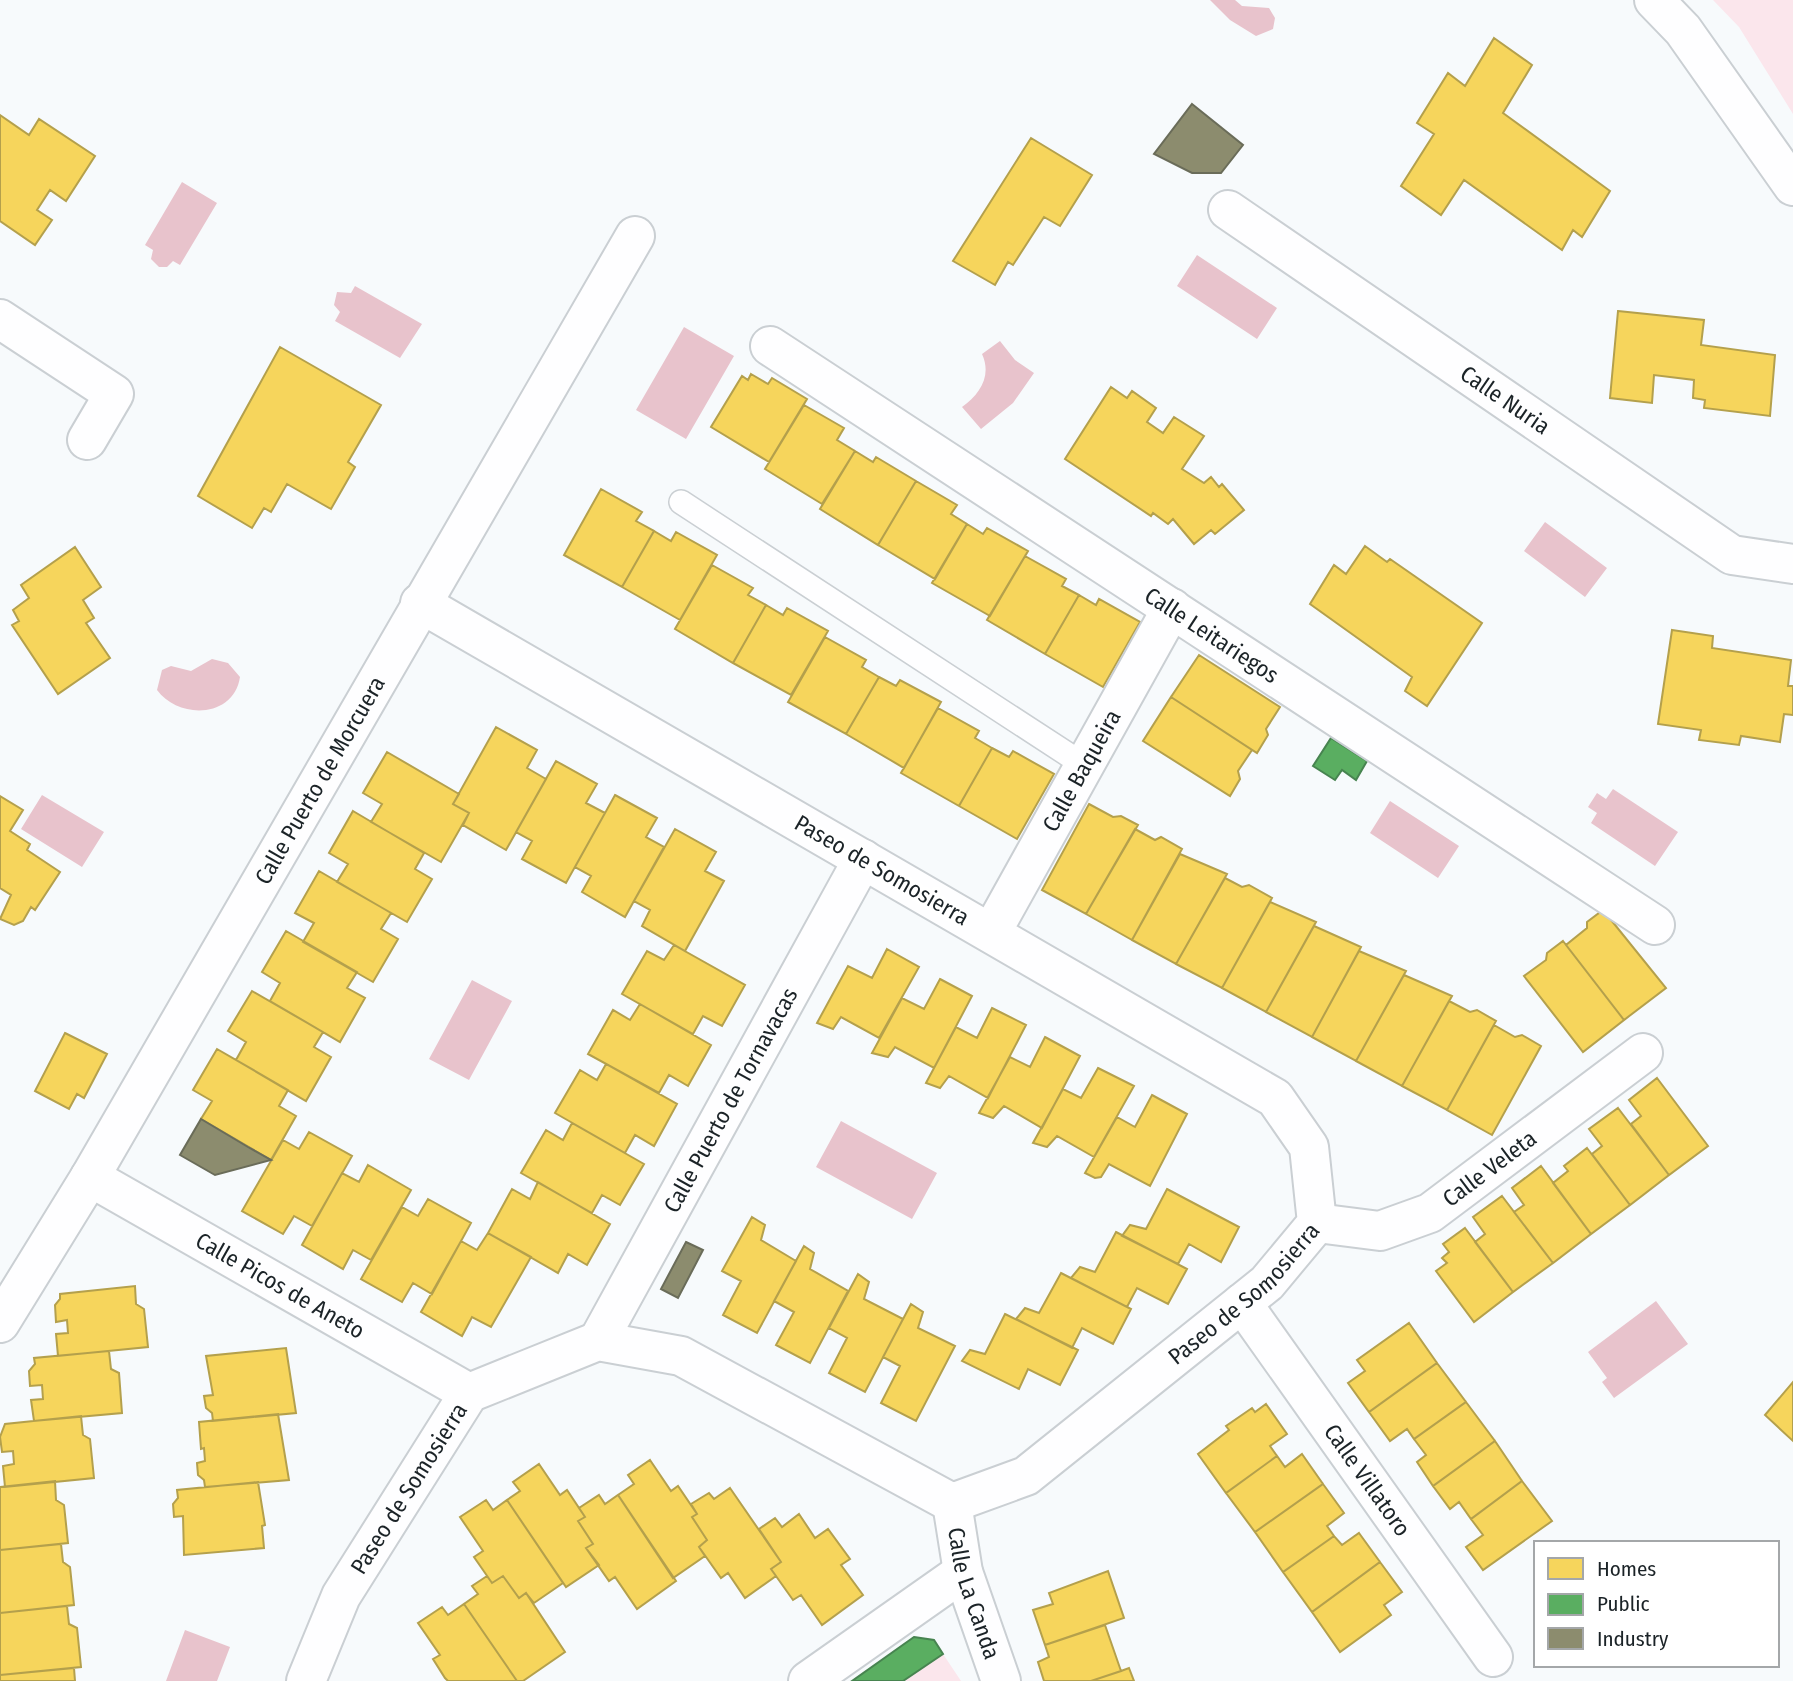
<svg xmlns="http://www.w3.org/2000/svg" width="1793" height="1681" font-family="'Fira Sans Condensed',sans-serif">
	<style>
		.green { fill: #fbe6ec }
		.water { fill: #e8c3cc }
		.homes { fill: #f6d55c; stroke: #b4a04c; stroke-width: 2 }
		.public { fill: #5aae61; stroke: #478450; stroke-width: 2 }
		.industry { fill: #8c8c6e; stroke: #6a6c59; stroke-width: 2 }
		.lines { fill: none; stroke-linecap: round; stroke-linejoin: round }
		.service-casing { stroke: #cacfd3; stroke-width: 26 }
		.minor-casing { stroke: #cacfd3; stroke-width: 42 }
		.service { stroke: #fefeff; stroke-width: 23 }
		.minor { stroke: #fefeff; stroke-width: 38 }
		.labels { text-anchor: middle; stroke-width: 7; stroke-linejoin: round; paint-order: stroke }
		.street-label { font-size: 23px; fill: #1b2327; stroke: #fff }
	</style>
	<rect width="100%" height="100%" fill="#f7fafc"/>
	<path class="green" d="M1713,0H1793V114L1739,27Z
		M943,1654L961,1681H903Z"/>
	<path class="water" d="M1210,0H1235L1242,6L1269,8L1275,18L1273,29L1256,36L1230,20Z
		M182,182L217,203L180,265L173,261L167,267H159L151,259L153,250L145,245Z
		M1197,255L1277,308L1257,339L1177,286Z
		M355,286L422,324L400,358L335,321L340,312L334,305L337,292L351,293Z
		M684,327L734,356L686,439L636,410Z
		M1000,341L1015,360L1034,373L1013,403L981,429L962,407C980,394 992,376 982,354Z
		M1545,522L1607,568L1585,597L1524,551Z
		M212,659L228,663L240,677C234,718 179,720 157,690L162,670L171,666L191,671Z
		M1613,789L1678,832L1655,866L1591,823L1597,813L1588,807L1597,793L1606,799Z
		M42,795L104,832L82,867L21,829Z
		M1390,801L1459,846L1438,878L1370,833Z
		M472,980L512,1001L469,1080L429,1059Z
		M841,1121L937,1173L912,1219L816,1167Z
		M1656,1301L1688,1344L1614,1398L1602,1382L1607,1378L1588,1352Z
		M185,1630L230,1647L217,1681H166Z"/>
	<path class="homes" d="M1494,38L1532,65L1503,113L1610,191L1582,237L1573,230L1562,250L1464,180L1441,215L1401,186L1434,134L1417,123L1448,73L1465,86Z
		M0,115L29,135L39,119L95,156L66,201L50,190L37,210L52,220L35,245L0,221Z
		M1031,138L1092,175L1060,226L1044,217L1013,265L1008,262L995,285L953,261Z
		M1618,311L1704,320L1701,345L1775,355L1770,416L1704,408L1705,400L1693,398L1694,380L1654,375L1652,403L1610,398Z
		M280,347L381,405L348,462L355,467L331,509L287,484L271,512L264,508L252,528L198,496Z
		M751,374L768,384L772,378L807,399L769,462L711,427L742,376L748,380Z
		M1111,387L1127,398L1132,391L1156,408L1147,422L1163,433L1174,417L1204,436L1182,469L1204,483L1211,477L1219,487L1222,484L1244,510L1215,534L1211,530L1194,544L1173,519L1168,524L1153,513L1151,516L1065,459Z
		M804,405L844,428L837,440L855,451L822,504L765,469Z
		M855,451L873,462L876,457L916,481L878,545L820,509Z
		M916,481L957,505L951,514L967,524L935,579L878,545Z
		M601,489L642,512L636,521L654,531L622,587L564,555Z
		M967,524L983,534L987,528L1028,551L990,616L932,583Z
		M654,531L671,541L676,532L717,555L680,620L622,587Z
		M1365,546L1387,562L1390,559L1482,623L1427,706L1405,691L1412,677L1310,604L1334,565L1346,574Z
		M75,547L101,587L83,600L94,618L86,623L110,658L58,694L12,625L19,621L13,610L29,598L21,585Z
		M1025,556L1066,579L1062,586L1079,595L1045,654L987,620Z
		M712,565L753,588L748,595L766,605L733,663L675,629Z
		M1079,595L1096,605L1099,599L1140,622L1103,687L1045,654Z
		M766,605L783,615L787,608L828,631L791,695L733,663Z
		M1672,630L1713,636L1712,648L1791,660L1788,686H1793V715L1784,714L1780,742L1741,736L1739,745L1699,740L1701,730L1658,724Z
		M825,637L866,660L862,667L879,677L846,734L788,702Z
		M1199,655L1280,707L1266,729L1268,735L1257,753L1171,697Z
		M879,677L896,686L900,680L941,702L904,768L846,734Z
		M1171,697L1252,750L1238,771L1240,779L1230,796L1143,741Z
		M938,708L979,731L975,738L992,748L959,806L901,773Z
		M496,727L537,750L527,768L546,779L506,850L463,825L469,813L453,804Z
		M992,748L1009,757L1013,751L1054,774L1017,839L959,806Z
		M387,752L459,794L453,804L469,813L441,862L371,822L382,804L363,793Z
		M556,761L597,784L586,803L605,813L566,883L522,859L532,841L516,832Z
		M615,795L657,818L646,837L664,847L625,917L582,892L591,876L575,867Z
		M0,796L23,810L10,831L30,844L27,850L60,872L35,910L31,907L23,921L14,925L0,919L11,895L0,888Z
		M1089,804L1113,817L1121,816L1138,825L1086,914L1042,890Z
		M353,811L424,853L415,869L432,879L407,922L337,882L348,864L329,853Z
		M675,829L716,852L705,871L724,881L685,951L642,926L650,910L634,901Z
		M1135,829L1155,840L1161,837L1182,849L1132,940L1086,914Z
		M1180,854L1227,874L1176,964L1132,940Z
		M319,871L391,913L381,929L398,939L373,982L303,942L314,923L295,913Z
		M1225,878L1242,887L1249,885L1272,898L1222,988L1176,964Z
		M1270,902L1316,922L1266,1012L1222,988Z
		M1603,910L1666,988L1624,1020L1566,945L1587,928V922Z
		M1314,926L1361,947L1312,1037L1266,1012Z
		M286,931L357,972L347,988L365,998L340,1042L270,1001L280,983L262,972Z
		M1563,941L1624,1020L1583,1052L1524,976L1546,960L1547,953Z
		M674,945L745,985L722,1026L703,1016L693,1034L622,994L647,951L664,960Z
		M887,949L919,967L879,1038L841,1017L833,1029L817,1023L848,966L872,978Z
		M1359,951L1406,971L1356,1061L1312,1037Z
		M1404,975L1452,996L1402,1086L1356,1061Z
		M940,979L972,996L934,1068L895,1047L888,1057L872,1053L902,998L924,1009Z
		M252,991L323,1032L314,1047L331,1057L306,1101L236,1060L246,1042L228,1031Z
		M1449,1001L1470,1012L1477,1010L1496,1021L1447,1110L1402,1086Z
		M640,1004L711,1045L688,1086L669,1075L659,1093L588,1054L613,1010L630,1020Z
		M992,1008L1026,1025L988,1098L949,1076L940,1088L926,1083L956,1027L977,1038Z
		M1494,1025L1515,1037L1522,1035L1541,1046L1492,1135L1447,1110Z
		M65,1033L107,1054L84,1098L77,1094L69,1109L35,1091Z
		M1045,1037L1080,1056L1042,1128L1004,1106L993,1118L979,1113L1010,1057L1030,1067Z
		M217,1049L288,1090L279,1106L296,1116L271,1160L201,1119L212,1101L193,1090Z
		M606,1064L677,1104L654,1146L635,1135L625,1153L555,1113L580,1070L597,1080Z
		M1098,1068L1134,1086L1094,1157L1057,1136L1047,1147L1033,1143L1063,1089L1081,1098Z
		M1657,1078L1708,1146L1669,1175L1631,1124L1641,1116L1629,1100Z
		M1152,1095L1187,1114L1150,1186L1109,1164L1101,1177L1095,1178L1085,1173L1117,1117L1135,1127Z
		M1618,1108L1669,1175L1630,1205L1592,1154L1602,1146L1589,1129Z
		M572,1123L644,1164L620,1205L602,1195L592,1213L521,1173L546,1130L563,1140Z
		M309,1132L352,1156L312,1226L294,1216L283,1234L242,1211L283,1140L299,1149Z
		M1587,1148L1630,1205L1591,1234L1553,1183L1568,1171L1564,1166Z
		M368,1165L411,1190L371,1260L353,1250L343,1269L302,1245L342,1173L359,1182Z
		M1541,1166L1591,1234L1553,1263L1514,1212L1524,1205L1512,1188Z
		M538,1182L610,1224L587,1265L568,1254L558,1273L488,1233L512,1189L530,1199Z
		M1167,1189L1239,1227L1221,1262L1189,1244L1178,1264L1122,1236L1130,1225L1146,1229Z
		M1502,1196L1553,1263L1513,1292L1475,1242L1485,1234L1473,1217Z
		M428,1199L471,1223L432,1294L413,1283L402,1302L361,1279L402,1207L418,1216Z
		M752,1217L765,1225L761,1240L796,1261L757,1333L723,1315L741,1281L722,1271Z
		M1465,1228L1513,1292L1474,1322L1436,1271L1447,1263L1442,1258L1449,1252L1443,1244Z
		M1116,1232L1187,1269L1168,1304L1137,1288L1127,1307L1071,1278L1080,1267L1095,1272Z
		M488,1233L531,1257L491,1327L472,1317L462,1336L421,1312L461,1241L477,1250Z
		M804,1246L814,1253L810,1269L848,1291L810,1363L776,1345L794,1312L774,1301Z
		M1061,1273L1131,1309L1113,1344L1082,1328L1072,1348L1016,1319L1025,1308L1039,1313Z
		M858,1274L869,1282L864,1299L903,1319L865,1392L829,1373L847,1338L829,1328Z
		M135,1286L136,1304L144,1309L148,1347L58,1356L56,1334L68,1333L67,1320L56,1322L55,1305L60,1299V1294Z
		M911,1304L923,1312L918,1328L955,1346L916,1421L881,1403L900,1366L883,1357Z
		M1005,1314L1078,1350L1060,1385L1028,1369L1019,1389L962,1361L970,1350L985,1354Z
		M1409,1323L1437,1363L1369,1412L1348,1383L1365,1371L1357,1360Z
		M286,1348L296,1413L213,1421L212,1413L206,1408L204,1396L213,1395L206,1356Z
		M109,1351L111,1369L119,1373L122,1413L34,1421L31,1400L43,1399L42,1385L30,1386L29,1371L35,1364L34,1358Z
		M1437,1363L1466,1402L1414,1439L1407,1429L1390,1441L1369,1412Z
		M1793,1382V1441L1765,1415Z
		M1466,1402L1495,1441L1433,1486L1417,1462L1426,1455L1414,1439Z
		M1266,1404L1287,1434L1270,1446L1277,1456L1226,1493L1198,1454L1229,1430L1226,1426L1252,1408L1255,1412Z
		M278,1414L289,1480L205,1487L204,1480L198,1475L197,1463L205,1461L204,1448L201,1449L199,1422Z
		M81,1416L83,1435L90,1439L94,1478L5,1487L3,1466L14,1464L13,1451L2,1452L0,1437L5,1424Z
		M1495,1441L1522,1481L1471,1519L1459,1502L1450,1509L1433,1486Z
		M1302,1454L1323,1484L1255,1532L1226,1493L1277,1456L1285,1467Z
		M650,1460L671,1491L678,1486L697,1514L692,1517L707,1540L699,1547L705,1556L673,1578L618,1495L634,1484L628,1475Z
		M539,1464L560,1495L567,1490L585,1517L578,1521L593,1544L586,1548L599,1565L566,1587L507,1500L520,1491L513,1482Z
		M55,1481L56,1500L64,1505L68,1543L0,1550V1487Z
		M1522,1481L1552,1521L1483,1570L1466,1547L1483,1535L1471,1519Z
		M258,1482L265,1525L262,1526L264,1548L184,1555L183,1516L174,1517L173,1504L178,1498L177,1490Z
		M1323,1484L1344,1513L1327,1526L1334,1536L1283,1572L1255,1532Z
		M730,1488L781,1562L771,1569L776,1576L745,1598L728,1573L721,1578L699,1547L707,1540L692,1517L697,1514L691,1504L709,1493L714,1499Z
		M599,1495L605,1504L618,1495L676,1581L637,1609L615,1577L609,1581L586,1548L593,1544L578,1521L585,1517L579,1508Z
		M486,1500L493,1510L507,1500L563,1583L534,1603L526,1593L519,1598L503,1576L492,1583L474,1557L483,1551L460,1517Z
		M799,1514L815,1538L828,1529L850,1559L841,1565L863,1595L822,1625L801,1595L793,1600L771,1569L781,1562L759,1529L775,1518L782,1527Z
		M1359,1533L1380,1562L1312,1612L1283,1572L1334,1536L1342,1545Z
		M61,1544L63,1562L70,1567L74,1605L0,1613V1550Z
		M1380,1562L1402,1592L1384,1605L1391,1615L1340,1652L1312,1612Z
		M1108,1571L1124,1618L1045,1645L1033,1610L1053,1604L1049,1593Z
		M487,1576L492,1583L503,1576L519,1598L526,1593L565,1652L523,1681H517L464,1604L478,1594L472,1586Z
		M464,1604L517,1681H448L445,1678L433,1659L440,1655L418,1623L442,1607L448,1615Z
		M67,1606L69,1624L77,1628L81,1667L0,1675V1613Z
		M1105,1625L1121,1671L1091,1681H1044L1038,1662L1049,1657L1045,1645Z
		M74,1668L75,1681H0V1675Z
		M1129,1668L1134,1681H1091L1121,1671Z"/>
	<path class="public" d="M1331,738L1367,761L1356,780L1342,770L1335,780L1313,766Z
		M914,1637L934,1640L943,1654L903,1681H852Z"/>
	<path class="industry" d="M1192,104L1243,145L1221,173H1192L1154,154Z
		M201,1119L248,1147L271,1160L215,1175L180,1155Z
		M686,1242L703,1250L678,1298L661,1289Z"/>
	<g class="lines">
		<defs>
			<path id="service" d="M681,502L1084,765"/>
			<g id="minor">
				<path d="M1654,0L1683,30L1793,186"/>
				<path id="s1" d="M1228,210L1732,555L1793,564"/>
				<path d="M0,319L114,394L87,440"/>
				<path id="s2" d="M770,346L1655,925"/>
				<path id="s3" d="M991,933L1172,608"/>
				<path id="s4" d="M90,1177L469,1393"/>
				<path id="s5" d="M1317,1223L1380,1231L1430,1213L1643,1053"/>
				<path id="s6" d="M1242,1303L1493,1657"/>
				<path id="s7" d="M0,1323L90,1177L635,236"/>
				<path id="s8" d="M598,1341L863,859"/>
				<path id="s9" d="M952,1503L963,1572L1001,1681"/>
				<path id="s10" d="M306,1681L341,1596L469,1393L598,1341L681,1356L952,1503L1026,1476L1267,1283L1317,1223L1309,1147L1275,1098L420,603"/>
				<path d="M808,1681L963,1572"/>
			</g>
		</defs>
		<use href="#service" class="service-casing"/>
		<use href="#minor" class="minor-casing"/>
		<use href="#service" class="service"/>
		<use href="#minor" class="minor"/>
	</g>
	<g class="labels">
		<g class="street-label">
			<text dy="8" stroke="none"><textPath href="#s1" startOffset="336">Calle Nuria</textPath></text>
			<text dy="8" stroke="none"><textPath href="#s2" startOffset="528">Calle Leitariegos</textPath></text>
			<text dy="8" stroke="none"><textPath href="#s3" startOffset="186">Calle Baqueira</textPath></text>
			<text dy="8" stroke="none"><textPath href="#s7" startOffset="630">Calle Puerto de Morcuera</textPath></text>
			<text transform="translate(882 870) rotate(30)" y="8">Paseo de Somosierra</text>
			<text dy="8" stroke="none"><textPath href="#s8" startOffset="275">Calle Puerto de Tornavacas</textPath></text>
			<text dy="8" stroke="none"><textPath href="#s5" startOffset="191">Calle Veleta</textPath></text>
			<text dy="8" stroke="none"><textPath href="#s4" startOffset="219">Calle Picos de Aneto</textPath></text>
			<text dy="8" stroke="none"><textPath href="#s10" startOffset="1227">Paseo de Somosierra</textPath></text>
			<text dy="8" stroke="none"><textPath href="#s6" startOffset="217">Calle Villatoro</textPath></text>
			<text dy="8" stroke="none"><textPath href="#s10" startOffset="219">Paseo de Somosierra</textPath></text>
			<text dy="8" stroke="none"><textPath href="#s9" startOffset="93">Calle La Canda</textPath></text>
		</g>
	</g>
	<rect x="1534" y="1541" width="245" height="126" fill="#ffffff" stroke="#a4a7a9" stroke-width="2"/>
	<rect x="1548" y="1558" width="35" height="21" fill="#f6d55c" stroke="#a4a7a9" stroke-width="2"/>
	<text x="1597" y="1576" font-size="21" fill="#1b2327">Homes</text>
	<rect x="1548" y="1594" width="35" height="21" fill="#5aae61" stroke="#a4a7a9" stroke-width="2"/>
	<text x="1597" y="1611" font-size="21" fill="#1b2327">Public</text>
	<rect x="1548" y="1628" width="35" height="21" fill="#8c8c6e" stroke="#a4a7a9" stroke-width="2"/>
	<text x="1597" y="1646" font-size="21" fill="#1b2327">Industry</text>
</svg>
